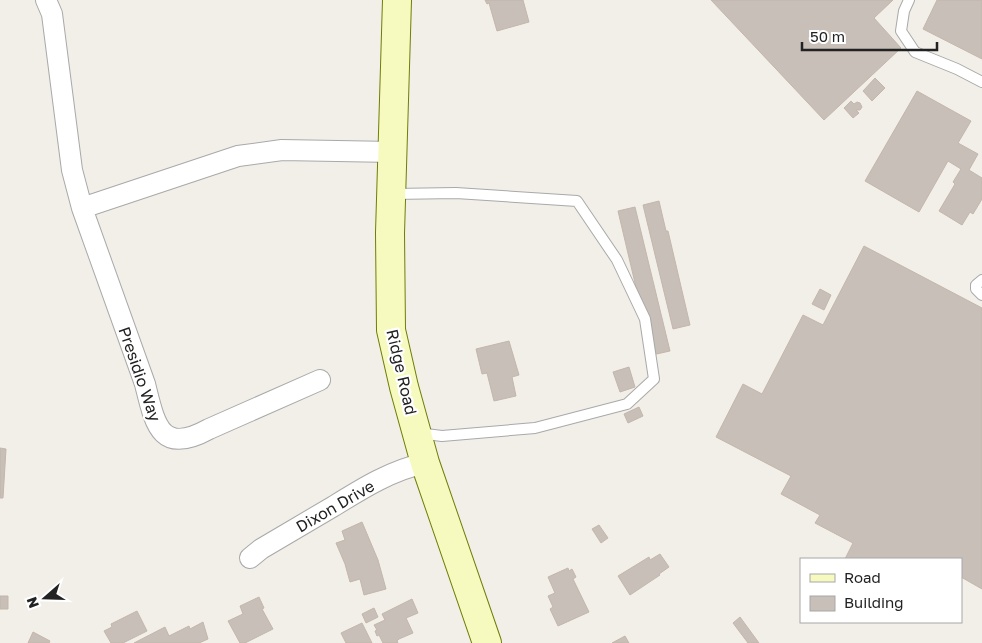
<svg xmlns="http://www.w3.org/2000/svg" width="982" height="643" font-family="'Golos Text',sans-serif">
	<style>
		.building { fill: #c7bfb8; stroke: #c4b6ab }
		.lines { fill: none; stroke-linecap: round; stroke-linejoin: round }
		.lane-casing { stroke: #a9a9a9; stroke-width: 12 }
		.street-casing { stroke: #a9a9a9; stroke-width: 22 }
		.secondary-casing { stroke: #707d05; stroke-width: 30 }
		.lane { stroke: #fff; stroke-width: 10 }
		.street { stroke: #fff; stroke-width: 20 }
		.secondary { stroke: #f7fabf; stroke-width: 28 }
		.labels { text-anchor: middle; stroke-width: 4.5; stroke-linejoin: round; paint-order: stroke }
		.street-label { font-size: 16px; fill: #222; stroke: #fff }
	</style>
	<rect width="100%" height="100%" fill="#f2efe9"/>
	<path class="building" d="M485,0H523L529,22L497,31L489,3L487,4Z
		M711,0H893L874,18L901,48L824,120Z
		M937,0H982V59L923,29Z
		M875,78L885,88L872,101L863,91Z
		M917,91L971,121L958,143L978,154L969,170L982,178V199L973,214L970,212L962,225L939,211L955,184L953,182L961,169L948,161L919,212L865,181Z
		M851,101L854,104L857,102L860,103L862,107L860,110H856L859,113L853,118L844,108Z
		M659,201L666,231H668L690,325L673,329L643,205Z
		M635,207L670,351L652,355L618,211Z
		M864,246L982,308V589L961,577V559H845L853,543L815,523L820,515L781,494L791,476L716,437L743,384L762,394L803,315L823,325Z
		M820,289L831,295L824,310L812,304Z
		M509,341L519,375L512,377L516,396L494,401L487,373L482,374L476,349Z
		M629,367L635,387L620,392L613,372Z
		M639,407L643,416L628,423L624,414Z
		M0,448L6,449L3,498H0Z
		M362,522L378,560L386,589L364,595L360,579L350,582L345,564L336,543L345,540L342,531Z
		M599,525L608,538L601,543L592,529Z
		M660,554L669,567L659,574L660,575L630,595L618,576L649,557L650,560Z
		M568,568L569,571L572,569L576,577L573,579L589,612L558,626L550,609L553,607L548,596L555,593L548,577Z
		M0,596H8V609H0Z
		M259,597L264,608L262,609L273,629L245,643H240L228,621L243,614L240,606Z
		M412,599L418,613L406,618L413,633L399,639L397,641L398,643H383L379,635L377,636L375,631L377,630L374,625L385,620L382,614Z
		M374,608L378,617L366,623L362,614Z
		M137,611L147,631L123,643H111L104,631L112,627L111,624Z
		M740,617L759,643H748L733,623Z
		M203,622L208,639L199,643H134L165,627L169,636L189,626L190,629Z
		M362,623L372,643H346L341,633Z
		M33,632L50,641L49,643H28Z
		M625,636L629,643H612Z"/>
	<g class="lines">
		<defs>
			<path id="lane" d="M909,0L904,11L901,31L915,52L957,69L982,82
				M393,194L456,193L577,201L617,260L645,319L654,379L627,404L535,428L442,436L418,433
				M982,280L976,285V289L982,295"/>
			<path id="street" d="M46,0L52,14L72,170L82,208L145,384C155,424 160,456 209,429L320,380
				M82,208L238,156L282,150L393,152
				M250,558L261,549C285,535 310,520 334,506C363,488 392,470 425,463"/>
			<path id="secondary" d="M397,0L390,233L391,330L404,387L425,463L487,643"/>
		</defs>
		<use href="#lane" class="lane-casing"/>
		<use href="#street" class="street-casing"/>
		<use href="#secondary" class="secondary-casing"/>
		<use href="#lane" class="lane"/>
		<use href="#street" class="street"/>
		<use href="#secondary" class="secondary"/>
	</g>
	<g class="labels">
		<g class="street-label">
			<text transform="translate(402 372) rotate(77)" y="6">Ridge Road</text>
			<text transform="translate(140 374) rotate(71)" y="6">Presidio Way</text>
			<text transform="translate(335 506) rotate(-30)" y="6">Dixon Drive</text>
		</g>
	</g>
	<rect x="800" y="558" width="162" height="65" fill="#ffffff" stroke="#a7a7a7"/>
	<rect x="810" y="574" width="25" height="8" fill="#f7fabf" stroke="#a7a7a7"/>
	<text x="844" y="583" font-size="15" fill="#222222">Road</text>
	<rect x="810" y="596" width="25" height="15" fill="#c7bfb8" stroke="#a7a7a7"/>
	<text x="844" y="608" font-size="15" fill="#222222">Building</text>
	<g transform="translate(45 598) rotate(250)" stroke="#ffffff" stroke-width="4" paint-order="stroke">
	<path d="M0-4L9 19L0 12L-9 19Z" fill="#222222"/>
	<text y="-8" font-size="14" font-weight="bold" text-anchor="middle" fill="#222222">N</text>
	</g>
	<path d="M802 42v8h135v-8" fill="none" stroke="#222222" stroke-width="2.5"/>
	<text x="810" y="42" font-size="15" fill="#222222" stroke="#ffffff" stroke-width="4" paint-order="stroke">50 m</text>
</svg>
